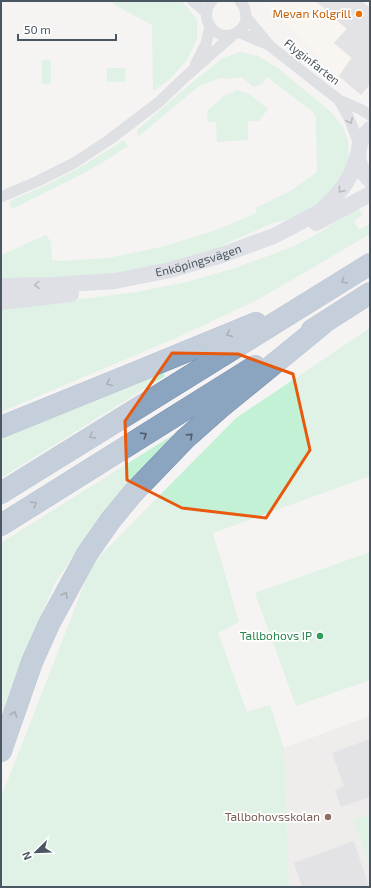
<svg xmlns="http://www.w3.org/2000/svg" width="371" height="888" font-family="'Exo 2',sans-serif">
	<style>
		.commercial { fill: #fdf9ef }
		.education { fill: #e6e4e5 }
		.green { fill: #c3f1d5 }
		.building { fill: #cdcfd5; stroke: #d7d9de }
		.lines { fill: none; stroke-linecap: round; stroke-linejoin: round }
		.highway-casing { stroke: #7690ad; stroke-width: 22 }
		.street { stroke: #c1cad2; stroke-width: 11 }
		.secondary { stroke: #c1cbd6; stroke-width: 16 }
		.highway { stroke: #8ba5c1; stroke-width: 21 }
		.oneway { stroke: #6e7983 }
		.oneway2 { stroke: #6e7984 }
		.oneway3 { stroke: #505e6b }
		.marked { fill: none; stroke: #e8590c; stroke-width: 3; stroke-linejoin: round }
		.food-dot { fill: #e8710a; stroke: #fff; stroke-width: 1.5 }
		.leisure-dot { fill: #2e9e5b; stroke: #fff; stroke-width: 1.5 }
		.education-dot { fill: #8d6e63; stroke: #fff; stroke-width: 1.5 }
		.labels { text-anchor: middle; stroke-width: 3.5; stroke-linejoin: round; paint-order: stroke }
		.food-label { font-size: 12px; fill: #c56008; stroke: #fff; text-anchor: end }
		.street-label { font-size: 12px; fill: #4a5661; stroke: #fff }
		.leisure-label { font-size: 12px; fill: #27864d; stroke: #fff; text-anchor: end }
		.education-label { font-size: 12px; fill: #785e54; stroke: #fff; text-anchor: end }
	</style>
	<rect width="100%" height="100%" fill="#f5f3f3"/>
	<path class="commercial" d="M262,1H370V88L360,98Z"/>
	<path class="education" d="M370,716V887H289L284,748Z"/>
	<path class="green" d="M113,1H181L188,8L197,20V39L187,60L169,80L153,91L152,25L113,4Z
		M240,52L258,56L279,69L331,112L343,127L348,141L349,154L345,169L327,198L293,218L273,223L227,243L214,251L173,264L92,278L1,280V255L46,235L51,242L52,260L60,261L108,258L161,247L214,231L256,213V208L292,190L317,172L316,117L313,112L267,77L262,84L254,87L241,77L229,79L220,78L199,86L139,136L137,133V130L194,81L223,58Z
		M42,60H51V84H42Z
		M107,68H126L125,82H107Z
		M237,90L249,94L268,109L259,121H248V140L217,142L216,122L207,121L208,110L224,96Z
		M122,141H125L128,146L100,164L73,179L12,209L9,203L12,200C52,184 86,165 122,141Z
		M358,208L363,215L354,221L359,230L370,224V234L259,299L176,338L1,412V309L136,292L187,282L235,268L263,258L296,245L317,234Z
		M370,328V476L213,533L239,622L218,633L247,712L270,705L284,748L289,887H1V797L19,752L92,564L236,418Z
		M161,370L165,376L1,478V435Z
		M184,428L145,467L98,519L55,583L17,671L1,716V543Z
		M370,552V680L296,706L255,593Z
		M370,814V865L353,820Z"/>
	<path class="building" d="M316,1H361L370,8V84L361,95L339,76L352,58L334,43L347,29Z
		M370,739V797L341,807L335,790L344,786L332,753Z
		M354,841L369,887H302L294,863Z"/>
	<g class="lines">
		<defs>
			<path id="highway" d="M312,330L370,293
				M1,427L122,378L256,323
				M1,493L370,264
				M1,525L255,366
				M1,751L32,662L49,624L87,554L110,521L133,493L185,439L220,408L324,323"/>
		</defs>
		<use href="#highway" class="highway-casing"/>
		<path class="street" d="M193,1L207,13
			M212,1C194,22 224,48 241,29C244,26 246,22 246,18C246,11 245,6 240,1
			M246,17L270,46L339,100L360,109L370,115
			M238,32L269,45
			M195,65L206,44L210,26
			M339,100L349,118L359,144
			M1,197L38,181L74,163L109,140L159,102L184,78L234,34"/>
		<g class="secondary">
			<path d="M370,129C355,143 354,166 370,180"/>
			<path d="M316,223L370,194"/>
			<path id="s1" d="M1,286L52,285L115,281L170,270L222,255L274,236L321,211L335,197L344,186L351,174L358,155"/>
			<path d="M1,302L71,294"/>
		</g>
		<use href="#highway" class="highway"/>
	</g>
	<defs><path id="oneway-chevron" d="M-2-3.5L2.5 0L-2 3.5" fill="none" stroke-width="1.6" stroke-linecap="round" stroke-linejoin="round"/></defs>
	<use class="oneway" href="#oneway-chevron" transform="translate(350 121) rotate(66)"/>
	<g class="oneway2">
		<use href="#oneway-chevron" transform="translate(341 190) rotate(129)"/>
		<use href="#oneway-chevron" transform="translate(37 285) rotate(179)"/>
	</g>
	<g class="oneway3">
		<use href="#oneway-chevron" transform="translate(344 281) rotate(148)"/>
		<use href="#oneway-chevron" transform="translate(229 334) rotate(157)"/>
		<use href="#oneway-chevron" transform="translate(109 383) rotate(158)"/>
		<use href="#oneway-chevron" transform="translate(144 435) rotate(-32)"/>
		<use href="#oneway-chevron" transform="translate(92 436) rotate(148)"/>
		<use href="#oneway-chevron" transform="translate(190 436) rotate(-42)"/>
		<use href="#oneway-chevron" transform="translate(34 504) rotate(-32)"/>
		<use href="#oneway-chevron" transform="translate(65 595) rotate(-61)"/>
		<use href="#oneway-chevron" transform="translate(14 714) rotate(-71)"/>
	</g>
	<path d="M0 0H371V888H0ZM172,353L238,354L293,374L310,450L266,518L182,508L127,480L125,421Z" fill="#f5f3f3" fill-opacity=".55" fill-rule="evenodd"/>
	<path class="marked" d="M172,353L238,354L293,374L310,450L266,518L182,508L127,480L125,421Z"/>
	<circle class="food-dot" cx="359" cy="14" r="4"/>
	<circle class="leisure-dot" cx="320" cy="636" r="4"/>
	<circle class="education-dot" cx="328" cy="817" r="4"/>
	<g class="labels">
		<g class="food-label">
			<text x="351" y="18">Mevan Kolgrill</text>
		</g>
		<g class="street-label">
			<text transform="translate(312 62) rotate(38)" y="4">Flyginfarten</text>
			<text dy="4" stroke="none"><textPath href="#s1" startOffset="200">Enköpingsvägen</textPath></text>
		</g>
		<g class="leisure-label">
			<text x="312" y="640">Tallbohovs IP</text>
		</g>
		<g class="education-label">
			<text x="320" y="821">Tallbohovsskolan</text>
		</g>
	</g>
	<rect width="371" height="888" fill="none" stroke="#4a5661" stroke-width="4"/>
	<g transform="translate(36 852) rotate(247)" stroke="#ffffff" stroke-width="3" paint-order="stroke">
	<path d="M0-3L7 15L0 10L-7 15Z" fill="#4a5661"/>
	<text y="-6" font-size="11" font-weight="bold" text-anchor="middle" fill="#4a5661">N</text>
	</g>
	<path d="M18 34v6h98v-6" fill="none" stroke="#4a5661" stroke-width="2"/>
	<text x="24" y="34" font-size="12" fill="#4a5661" stroke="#ffffff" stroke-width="3" paint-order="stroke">50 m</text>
</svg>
